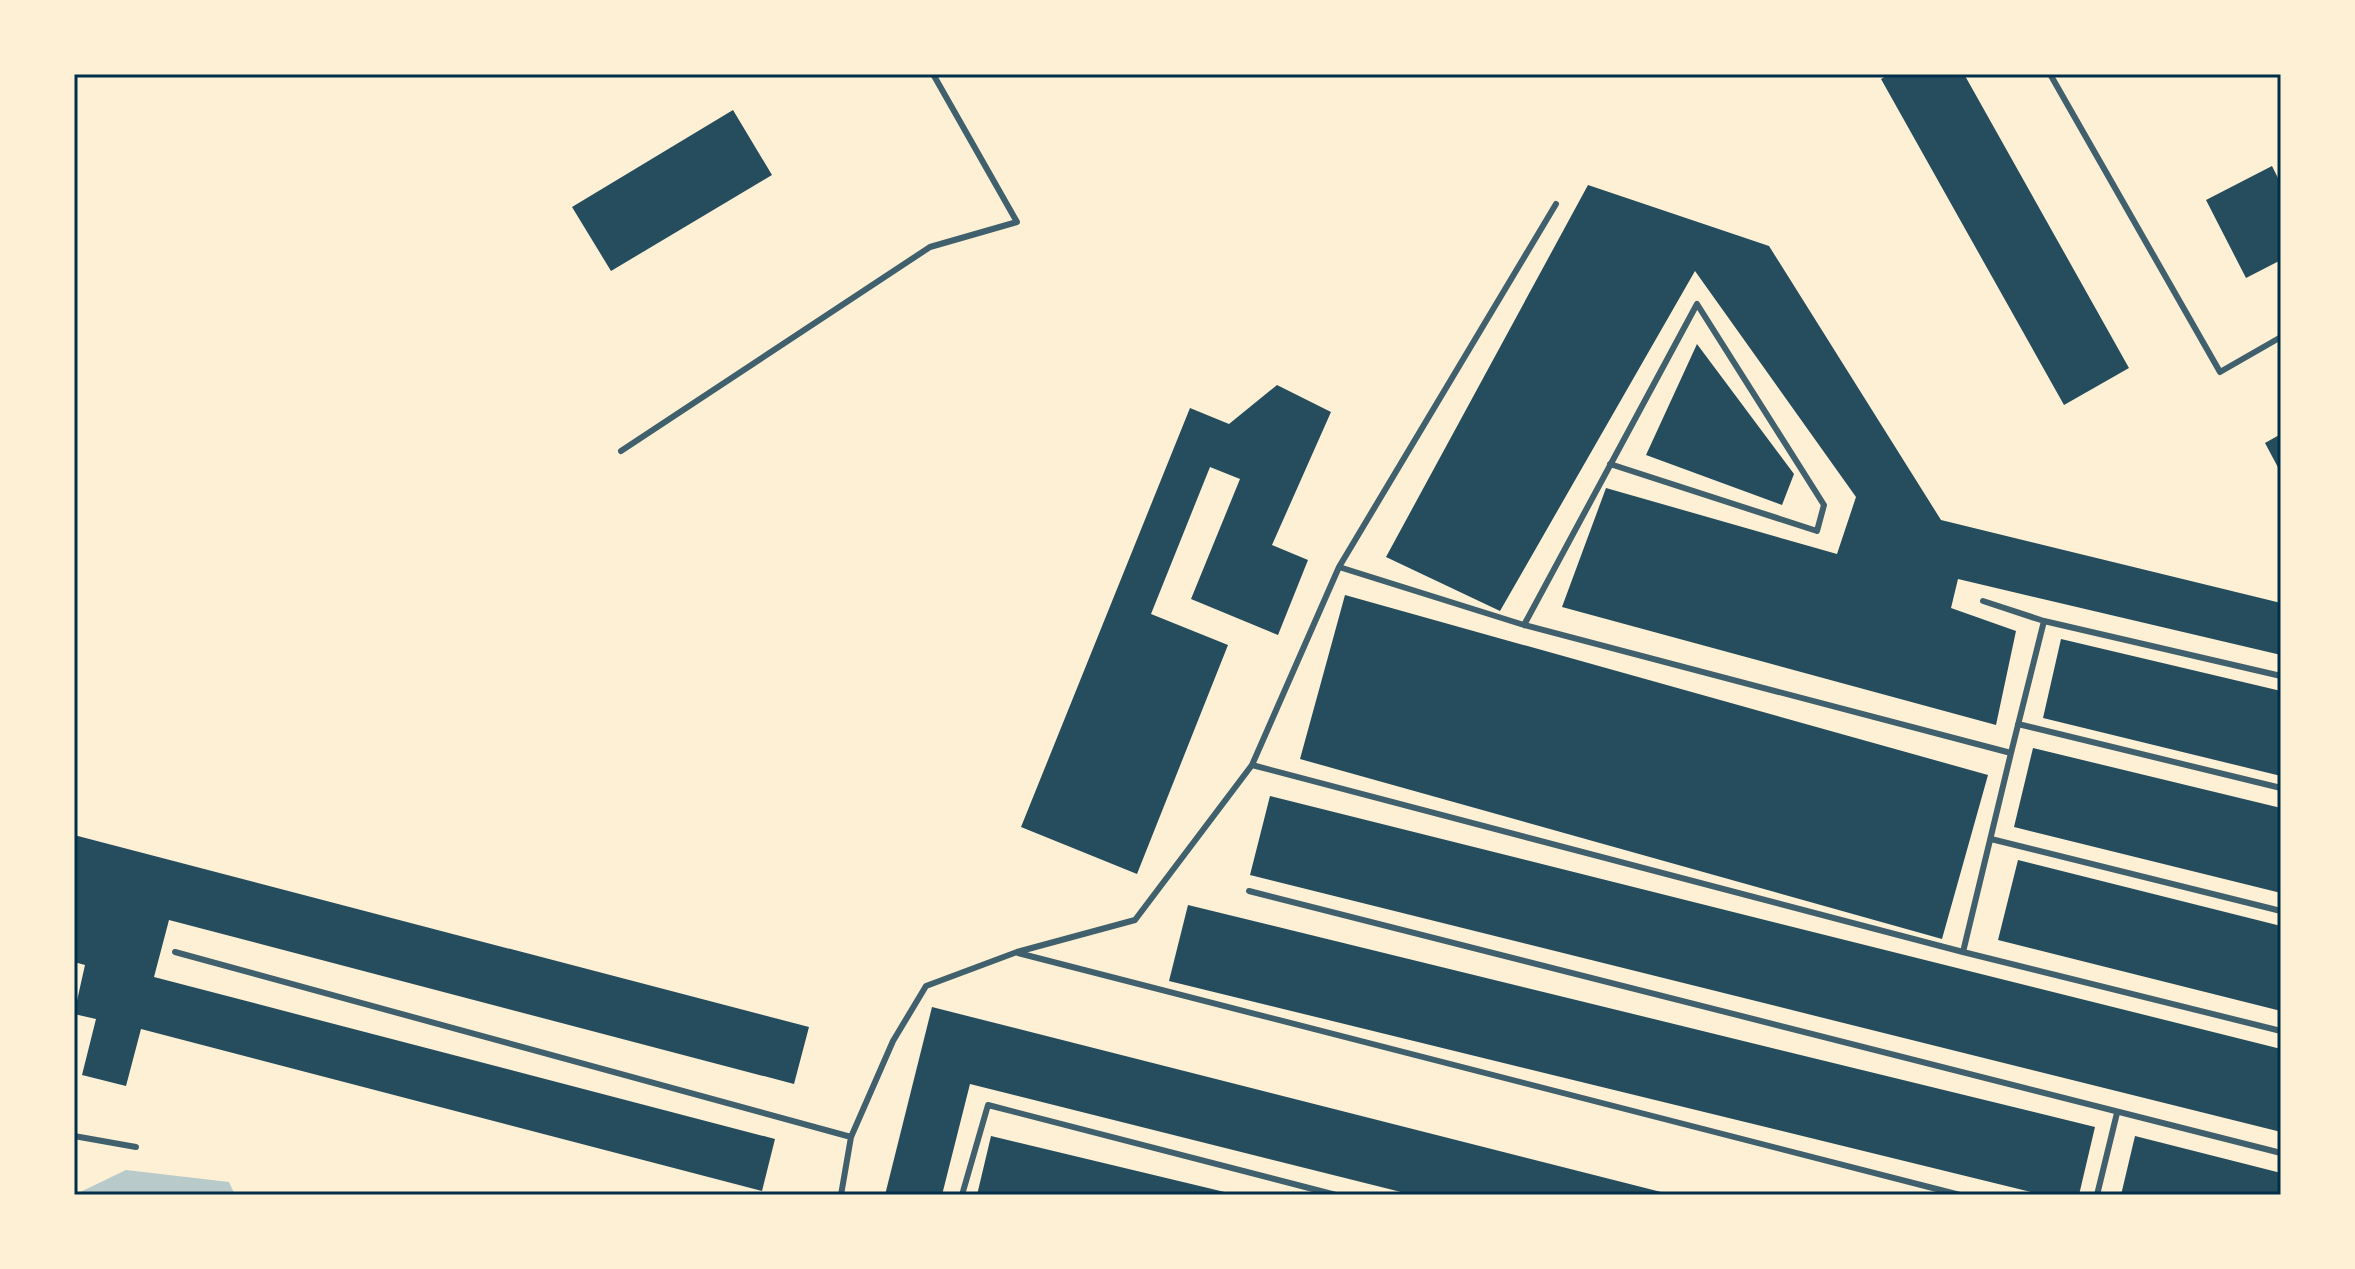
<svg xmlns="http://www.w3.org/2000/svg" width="2355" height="1269" font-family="'PT Sans',sans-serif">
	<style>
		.green { fill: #b9caca }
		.building { fill: #264d5e }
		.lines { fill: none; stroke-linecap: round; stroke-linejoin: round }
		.service { stroke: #3f606c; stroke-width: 6 }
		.neatline { fill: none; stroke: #003049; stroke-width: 3 }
	</style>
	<rect width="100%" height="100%" fill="#fdf0d5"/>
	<path class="green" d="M126,1170L229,1182L235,1195H74Z"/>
	<path class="building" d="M1890,74H1964L2129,368L2064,405L1881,79Z
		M733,110L772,175L611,271L572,207Z
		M2272,166L2281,184V260L2246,278L2206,200Z
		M1588,185L1769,246L1941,520L2281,603V655L1958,579L1951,608L2016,631L1996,725L1562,607L1606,488L1837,554L1856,497L1695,271L1500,611L1386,557Z
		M1697,344L1794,474L1782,505L1646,455Z
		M1277,385L1331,412L1272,545L1308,560L1278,635L1191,599L1240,479L1210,467L1151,614L1228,645L1137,874L1021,827L1190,408L1229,424Z
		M2281,434V473L2265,443Z
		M1345,595L1988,775L1942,939L1300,759Z
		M2061,639L2281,691V776L2043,718Z
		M2033,748L2281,808V893L2014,827Z
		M1270,796L2281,1049V1132L1250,875Z
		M74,835L809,1027L794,1084L169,920L154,977L775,1139L762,1191L141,1029L126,1086L82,1075L96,1019L74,1014L85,965L74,962Z
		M2018,860L2281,926V1011L1998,940Z
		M1188,905L2095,1127L2079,1195H2043L1169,981Z
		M932,1007L1669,1194V1195H1413L970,1084L942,1195H885Z
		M991,1136L1233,1194V1195H977Z
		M2135,1136L2281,1173V1195H2121Z"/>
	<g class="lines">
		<path class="service" d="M2050,74L2220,372L2281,337
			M621,451L930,247L1017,222L933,74
			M1339,567L1524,625L2011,753L1963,952
			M1983,601L2044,621
			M1524,625L1697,304L1824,505L1817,531L1610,464
			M2018,724L2281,788
			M2011,753L2044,621L2281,676
			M1252,765L1963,952L2281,1031
			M1991,839L2281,911
			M1249,891L2281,1153
			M175,952L851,1137
			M1018,953L1960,1195
			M74,1136L136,1147
			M841,1195L851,1137L893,1041L926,986L1017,952L1135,920L1252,765L1339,567L1556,204
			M962,1195L988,1105L1336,1195
			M2097,1195L2117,1113"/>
	</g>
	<rect width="2355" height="1269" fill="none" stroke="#fdf0d5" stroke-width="152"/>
	<rect x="76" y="76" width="2203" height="1117" class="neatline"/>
</svg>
